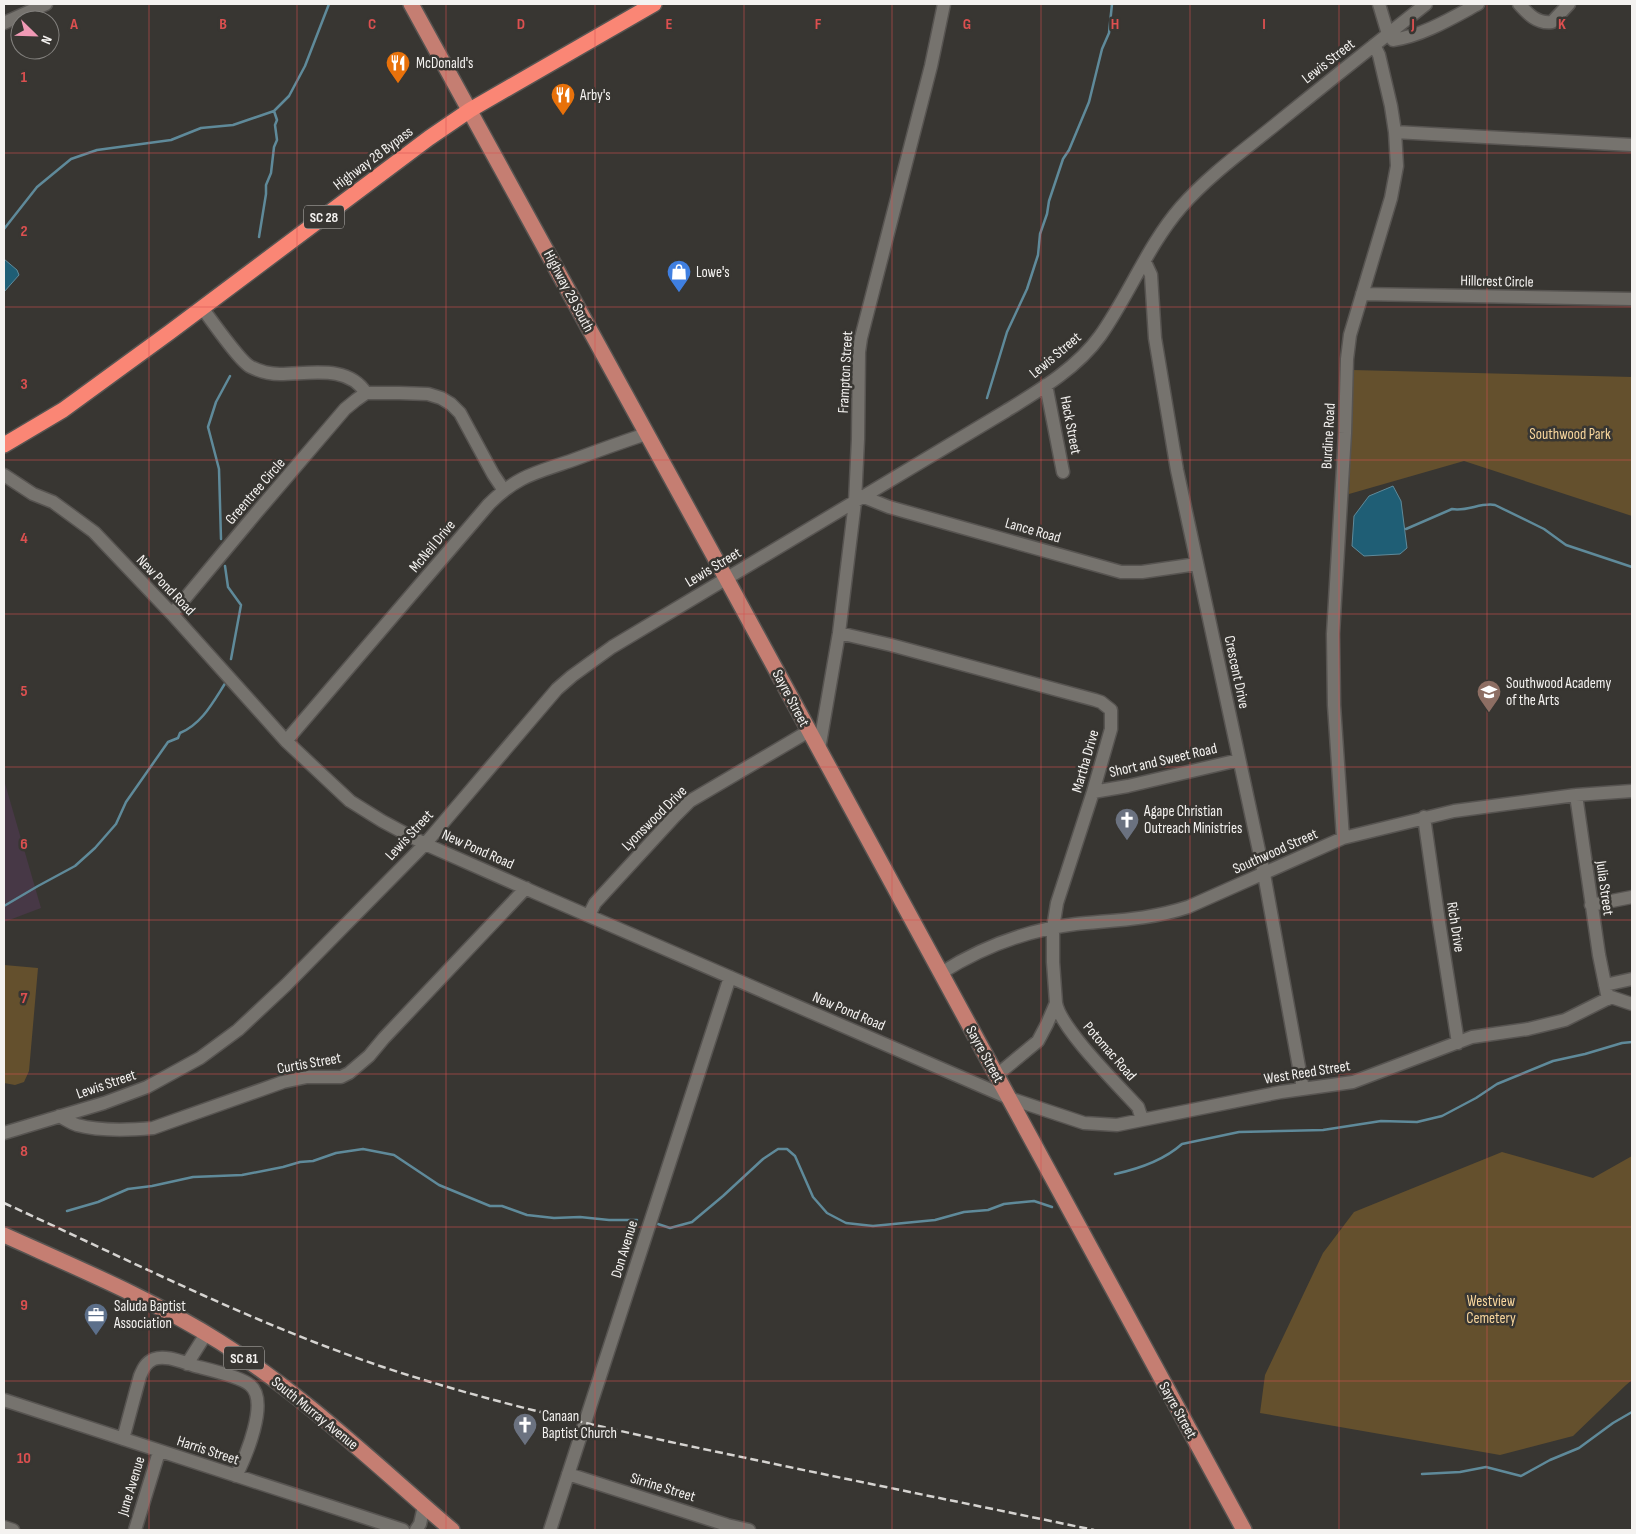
<svg xmlns="http://www.w3.org/2000/svg" width="1636" height="1534" font-family="'Sofia Sans Condensed',sans-serif">
	<style>
		.industrial { fill: #473846 }
		.green { fill: #64502d }
		.water { fill: #1f5e75; stroke: #5f8a9a }
		.lines { fill: none; stroke-linecap: round; stroke-linejoin: round }
		.stream { stroke: #5f8a9a; stroke-width: 2.5 }
		.minor-casing { stroke: #575451; stroke-width: 15 }
		.major-casing { stroke: #575451; stroke-width: 18 }
		.highway-casing { stroke: #575451; stroke-width: 18 }
		.minor { stroke: #76736e; stroke-width: 12 }
		.major { stroke: #c57e72; stroke-width: 15 }
		.highway { stroke: #fa8675; stroke-width: 15 }
		.rail { stroke: #d5d3d0; stroke-width: 2.5; stroke-dasharray: 8 4; stroke-linecap: butt }
		.grid { fill: none; stroke: #dc5050; stroke-width: 1; stroke-opacity: 0.55 }
		.labels { text-anchor: middle; stroke-width: 5; stroke-linejoin: round; paint-order: stroke }
		.shield { fill: #383632; stroke: #bcbab7; stroke-width: 1 }
		.shield-label { font-size: 14px; font-weight: bold; fill: #f4f2f0 }
		.street-label { font-size: 15px; fill: #f4f2f0; stroke: #383632 }
		.poi-label { font-size: 15px; fill: #f4f2f0; stroke: #383632; text-anchor: start }
		.park-label { font-size: 15px; fill: #f8d69d; stroke: #383632 }
		.grid-label { font-size: 16px; text-anchor: middle; font-weight: bold; fill: #dc5050; stroke: #383632; stroke-width: 5; stroke-linejoin: round; paint-order: stroke }
	</style>
	<rect width="100%" height="100%" fill="#383632"/>
	<path class="industrial" d="M4,780L41,908L4,922Z"/>
	<path class="green" d="M1352,370L1632,377V516L1464,461L1349,494Z
		M4,965L38,968L29,1071L24,1082L15,1085L4,1083Z
		M1502,1152L1593,1178L1632,1156V1380L1626,1385L1573,1436L1500,1455L1260,1413L1265,1375L1323,1253L1354,1212Z"/>
	<path class="water" d="M4,259L17,270L19,275L4,292Z
		M1393,486L1401,501L1407,548L1400,554L1364,556L1352,546L1354,516L1369,496Z"/>
	<g class="lines">
		<path class="stream" d="M4,229L37,187L71,159L97,150L171,140L201,128L233,125L274,111L289,96L305,66L329,4
			M259,237L266,194V185L271,173L274,147L277,140L275,125L277,120L274,111
			M987,398L1007,332L1027,289L1038,255L1040,234L1047,214L1049,201L1063,159L1069,150L1089,102L1102,49L1109,33L1112,4
			M1406,529L1452,509C1467,512 1481,502 1495,505L1544,529L1566,545L1632,567
			M221,539L219,469L208,427L216,402L230,376
			M225,566L228,587L241,605L231,659
			M4,906L38,886L75,866L95,848L116,824L126,802L168,742L178,738L180,733C202,724 213,702 226,682
			M1115,1174C1138,1169 1164,1160 1182,1144L1239,1132L1323,1130L1381,1121L1417,1122L1442,1116L1476,1098L1497,1084L1553,1061L1585,1054L1622,1043L1632,1042
			M67,1211L98,1202L128,1189L152,1186L193,1177L242,1175L283,1167L300,1162L313,1161L336,1153L363,1149L394,1155L439,1185L490,1206H502L527,1215L554,1218L580,1217L609,1220H637
			M658,1224L670,1228L692,1222L723,1196L763,1159L778,1149H787L795,1156L813,1197L827,1213L846,1223L873,1226L935,1220L964,1212L988,1210L1004,1204L1034,1201L1052,1207
			M1422,1474L1460,1472L1486,1467L1521,1476L1550,1460L1579,1448L1613,1423L1632,1412"/>
		<defs>
			<path id="minor" d="M1379,4L1388,34L1393,40C1422,36 1452,18 1478,4
				M1519,4C1528,14 1537,24 1552,22L1569,4
				M4,23L46,4
				M1395,132L1632,145
				M1145,262L1151,275L1155,338L1177,470L1264,874L1303,1089
				M1362,294L1632,299
				M202,308C211,319 240,362 251,367C259,371 271,374 280,374C309,374 348,364 366,393
				M1046,385L1063,472
				M4,475L33,494L53,502L94,532L172,614L286,741L350,801L382,821L425,844L536,893L1009,1098L1084,1123L1117,1125L1281,1092L1353,1082L1472,1037L1528,1029L1565,1020L1611,997L1632,1004
				M864,497L889,507L960,527L1121,572H1142L1197,564
				M172,614L257,512L345,409L356,400L366,393H399L428,394L441,398L451,404L460,413L493,474L503,489
				M839,633L891,645L1095,700L1101,702L1111,710V729L1093,792L1057,903L1053,928V962L1056,1003L1047,1024L1038,1041L997,1075
				M286,741L489,504C518,475 536,473 573,460C597,451 622,442 646,434
				M819,749L839,633L855,502L858,439L859,352L861,338L931,66L944,4
				M1093,792L1128,786L1239,760
				M1576,795L1599,955L1608,999
				M1424,817L1439,922L1458,1043
				M1343,838L1334,705L1333,634L1345,433L1347,359L1350,335L1391,198L1397,166L1395,132L1391,106L1379,55L1374,45
				M1591,905L1632,897
				M589,915L595,903L675,816L690,801L809,731
				M941,973C982,947 1027,930 1076,924C1116,920 1148,920 1188,907L1343,838L1454,811L1576,795L1632,791
				M1605,985L1632,979
				M1056,1003C1060,1028 1119,1086 1138,1107L1142,1119
				M59,1116C65,1119 71,1123 77,1125C99,1131 131,1130 153,1128L283,1082L307,1077H341L349,1073L369,1056L384,1038L526,888
				M4,1133L104,1103L147,1087L200,1058L238,1030L286,985L425,844L557,689L572,676L612,647L1006,411C1040,390 1077,368 1100,336C1129,295 1148,245 1181,207C1210,174 1247,148 1281,120C1329,81 1378,42 1426,4
				M187,1364L206,1334
				M4,1400L403,1530
				M123,1439L140,1376C143,1369 146,1362 154,1359C167,1354 186,1364 199,1367C211,1370 241,1377 250,1385C270,1401 245,1458 236,1476
				M568,1474L727,1525L749,1530
				M4,1527L13,1530
				M135,1530L159,1452
				M416,1530L420,1524L424,1506
				M550,1530L730,977"/>
			<path id="major" d="M411,4L726,578L1244,1530
				M4,1235C77,1268 152,1299 220,1342C305,1396 377,1466 452,1530"/>
			<path id="highway" d="M4,445L63,410L170,332L429,138L470,110L654,4"/>
		</defs>
		<use href="#minor" class="minor-casing"/>
		<use href="#major" class="major-casing"/>
		<use href="#highway" class="highway-casing"/>
		<use href="#minor" class="minor"/>
		<use href="#major" class="major"/>
		<use href="#highway" class="highway"/>
		<path class="rail" d="M4,1203C129,1260 252,1323 383,1367C504,1407 627,1433 751,1459C865,1483 979,1506 1094,1530"/>
	</g>
	<path class="grid" d="M149,4V1530M297,4V1530M446,4V1530M595,4V1530M744,4V1530M892,4V1530M1041,4V1530M1190,4V1530M1339,4V1530M1487,4V1530M4,153H1632M4,307H1632M4,460H1632M4,614H1632M4,767H1632M4,920H1632M4,1074H1632M4,1227H1632M4,1381H1632"/>
	<defs>
		<symbol id="restaurant-pin" viewBox="-11 -11 22 30"><path d="M0 17L-7.5 6A9.5 9.5 0 1 1 7.5 6Z" fill="#e8710a" stroke="#383632"/><path d="M-5-6h1v4h1v-4h1v4h1v-4h1v5L-1.5 .5V6h-2V.5L-5-1ZM5-6V6H3V1.5H1.5Q1.5-4 5-6Z" fill="#fff"/></symbol>
		<symbol id="shop-pin" viewBox="-11 -11 22 30"><path d="M0 17L-7.5 6A9.5 9.5 0 1 1 7.5 6Z" fill="#3f7fe0" stroke="#383632"/><path d="M-5-2.5h2.3a2.7 3.5 0 0 1 5.4 0H5L5.5 6h-11ZM-1.5-2.5h3a1.5 2.3 0 0 0-3 0Z" fill="#fff"/></symbol>
		<symbol id="school-pin" viewBox="-11 -11 22 30"><path d="M0 17L-7.5 6A9.5 9.5 0 1 1 7.5 6Z" fill="#8d6e63" stroke="#383632"/><path d="M0-5L7-2L0 1L-7-2ZM-4 1L0 2.5L4 1V4Q0 6-4 4Z" fill="#fff"/></symbol>
		<symbol id="church-pin" viewBox="-11 -11 22 30"><path d="M0 17L-7.5 6A9.5 9.5 0 1 1 7.5 6Z" fill="#6b7280" stroke="#383632"/><path d="M-1.2-6h2.4v3.5h3.3v2.4h-3.3V6h-2.4V-.1h-3.3v-2.4h3.3Z" fill="#fff"/></symbol>
		<symbol id="office-pin" viewBox="-11 -11 22 30"><path d="M0 17L-7.5 6A9.5 9.5 0 1 1 7.5 6Z" fill="#5c6f8a" stroke="#383632"/><path d="M-6-3h4V-5.5h4V-3h4V5H-6ZM-1-4.5V-3h2v-1.5ZM-6 0V1H6V0Z" fill="#fff"/></symbol>
	</defs>
	<g fill-rule="evenodd">
		<use href="#restaurant-pin" x="384" y="49" width="28" height="38"/>
		<use href="#restaurant-pin" x="549" y="81" width="28" height="38"/>
		<use href="#shop-pin" x="665" y="258" width="28" height="38"/>
		<use href="#school-pin" x="1475" y="678" width="28" height="38"/>
		<use href="#church-pin" x="1113" y="806" width="28" height="38"/>
		<use href="#office-pin" x="82" y="1301" width="28" height="38"/>
		<use href="#church-pin" x="511" y="1411" width="28" height="38"/>
	</g>
	<g class="labels">
		<g class="shield">
			<rect x="304" y="205.5" width="40" height="23" rx="4"/>
			<rect x="224" y="1346.5" width="40" height="23" rx="4"/>
		</g>
		<g class="shield-label">
			<text x="324" y="222">SC 28</text>
			<text x="244" y="1363">SC 81</text>
		</g>
		<g class="street-label">
			<text transform="translate(1328 61) rotate(-38)" y="5">Lewis Street</text>
			<text transform="translate(373 158) rotate(-37)" y="5">Highway 28 Bypass</text>
			<text transform="translate(1497 281) rotate(1)" y="5">Hillcrest Circle</text>
			<text transform="translate(569 291) rotate(62)" y="5">Highway 29 South</text>
			<text transform="translate(1055 355) rotate(-40)" y="5">Lewis Street</text>
			<text transform="translate(845 372) rotate(-87)" y="5">Frampton Street</text>
			<text transform="translate(1071 425) rotate(79)" y="5">Hack Street</text>
			<text transform="translate(1328 436) rotate(-87)" y="5">Burdine Road</text>
			<text transform="translate(255 491) rotate(-49)" y="5">Greentree Circle</text>
			<text transform="translate(1033 530) rotate(16)" y="5">Lance Road</text>
			<text transform="translate(432 546) rotate(-50)" y="5">McNeil Drive</text>
			<text transform="translate(713 567) rotate(-31)" y="5">Lewis Street</text>
			<text transform="translate(166 585) rotate(46)" y="5">New Pond Road</text>
			<text transform="translate(1237 672) rotate(78)" y="5">Crescent Drive</text>
			<text transform="translate(791 698) rotate(62)" y="5">Sayre Street</text>
			<text transform="translate(1163 760) rotate(-13)" y="5">Short and Sweet Road</text>
			<text transform="translate(1085 761) rotate(-74)" y="5">Martha Drive</text>
			<text transform="translate(654 818) rotate(-45)" y="5">Lyonswood Drive</text>
			<text transform="translate(409 835) rotate(-47)" y="5">Lewis Street</text>
			<text transform="translate(478 849) rotate(24)" y="5">New Pond Road</text>
			<text transform="translate(1275 851) rotate(-24)" y="5">Southwood Street</text>
			<text transform="translate(1605 888) rotate(82)" y="5">Julia Street</text>
			<text transform="translate(1456 927) rotate(81)" y="5">Rich Drive</text>
			<text transform="translate(849 1011) rotate(23)" y="5">New Pond Road</text>
			<text transform="translate(1110 1051) rotate(49)" y="5">Potomac Road</text>
			<text transform="translate(985 1054) rotate(61)" y="5">Sayre Street</text>
			<text transform="translate(309 1063) rotate(-10)" y="5">Curtis Street</text>
			<text transform="translate(1307 1072) rotate(-9)" y="5">West Reed Street</text>
			<text transform="translate(106 1084) rotate(-19)" y="5">Lewis Street</text>
			<text transform="translate(624 1249) rotate(-73)" y="5">Don Avenue</text>
			<text transform="translate(1178 1410) rotate(61)" y="5">Sayre Street</text>
			<text transform="translate(315 1413) rotate(39)" y="5">South Murray Avenue</text>
			<text transform="translate(208 1450) rotate(18)" y="5">Harris Street</text>
			<text transform="translate(131 1486) rotate(-73)" y="5">June Avenue</text>
			<text transform="translate(663 1487) rotate(17)" y="5">Sirrine Street</text>
		</g>
		<g class="poi-label">
			<text x="416" y="68">McDonald's</text>
			<text x="580" y="100">Arby's</text>
			<text x="696" y="277">Lowe's</text>
			<text x="1506" y="688">Southwood Academy<tspan x="1506" dy="17">of the Arts</tspan></text>
			<text x="1144" y="816">Agape Christian<tspan x="1144" dy="17">Outreach Ministries</tspan></text>
			<text x="114" y="1311">Saluda Baptist<tspan x="114" dy="17">Association</tspan></text>
			<text x="542" y="1421">Canaan<tspan x="542" dy="17">Baptist Church</tspan></text>
		</g>
		<g class="park-label">
			<text x="1570" y="439">Southwood Park</text>
			<text x="1491" y="1306">Westview<tspan x="1491" dy="17">Cemetery</tspan></text>
		</g>
	</g>
	<g class="grid-label">
		<text x="74" y="29">A</text>
		<text x="223" y="29">B</text>
		<text x="372" y="29">C</text>
		<text x="521" y="29">D</text>
		<text x="669" y="29">E</text>
		<text x="818" y="29">F</text>
		<text x="967" y="29">G</text>
		<text x="1115" y="29">H</text>
		<text x="1264" y="29">I</text>
		<text x="1413" y="29">J</text>
		<text x="1562" y="29">K</text>
		<text x="24" y="82">1</text>
		<text x="24" y="236">2</text>
		<text x="24" y="389">3</text>
		<text x="24" y="543">4</text>
		<text x="24" y="696">5</text>
		<text x="24" y="849">6</text>
		<text x="24" y="1003">7</text>
		<text x="24" y="1156">8</text>
		<text x="24" y="1310">9</text>
		<text x="24" y="1463">10</text>
	</g>
	<rect width="1636" height="1534" fill="none" stroke="#f4f2f0" stroke-width="10"/>
	<g transform="translate(35 35) rotate(113)"><circle r="24" fill="#383632" stroke="#83817e"/>
	<path d="M0-4L9 19L0 12L-9 19Z" fill="#f09ab5"/>
	<text y="-8" font-size="14" font-weight="bold" text-anchor="middle" fill="#f4f2f0">N</text>
	</g>
</svg>
